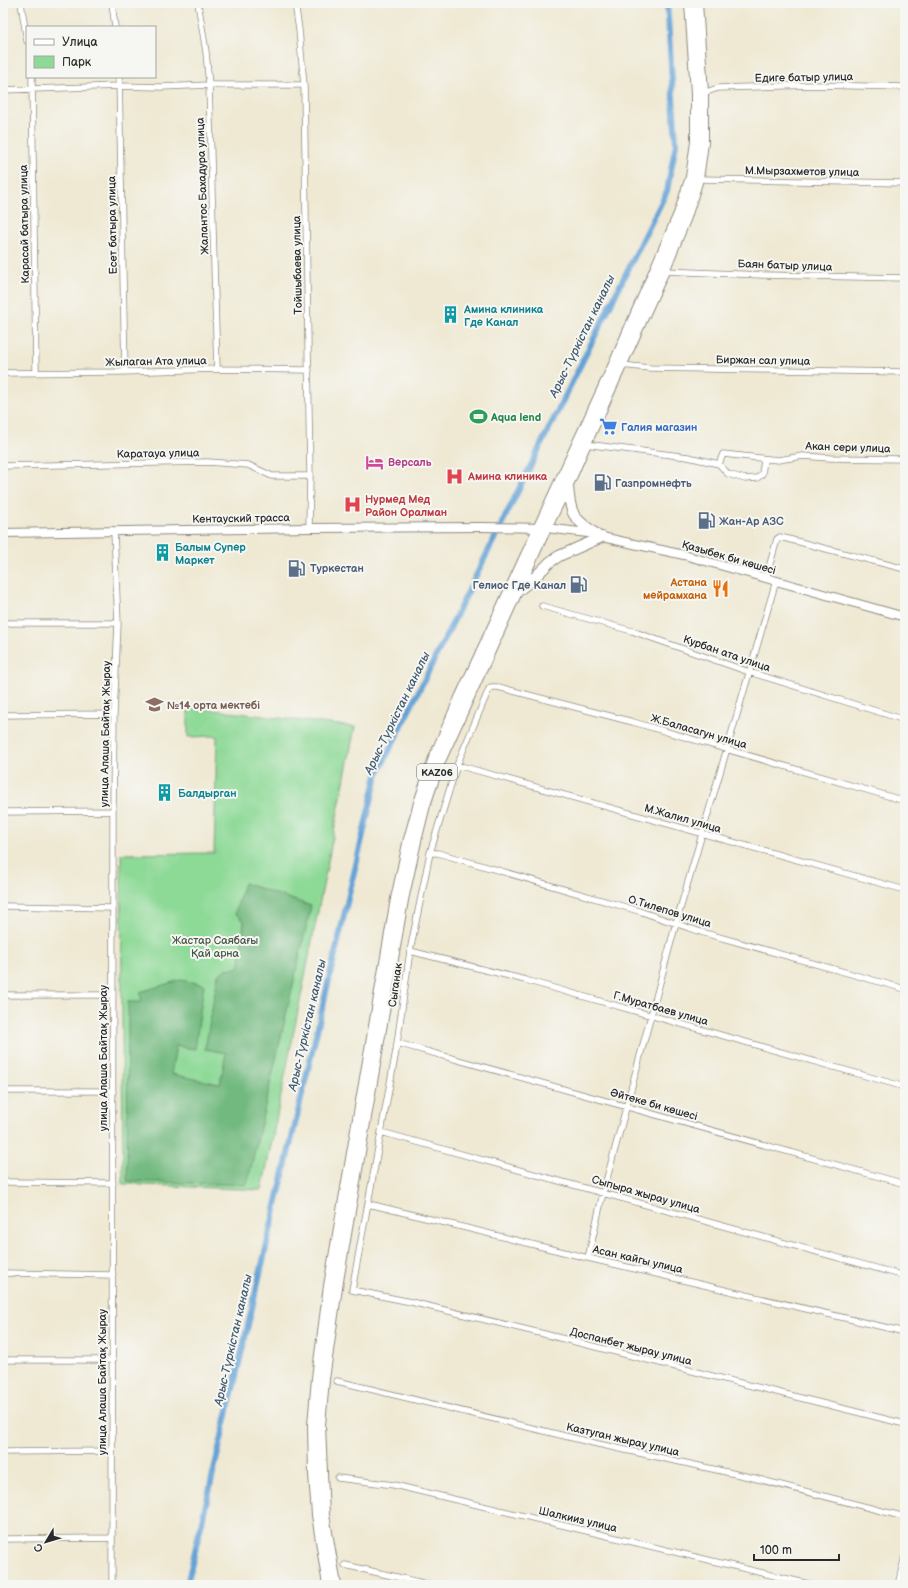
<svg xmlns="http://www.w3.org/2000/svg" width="908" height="1588" font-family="'Balsamiq Sans',sans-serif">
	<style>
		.green { fill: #8dd996; stroke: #5c8260 }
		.forest { fill: #72b97f; stroke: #4e7255 }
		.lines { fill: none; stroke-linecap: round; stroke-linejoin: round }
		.canal { stroke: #65a3d7; stroke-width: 6 }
		.minor-casing { stroke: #8d8a7f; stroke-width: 7 }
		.secondary-casing { stroke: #8d8a7f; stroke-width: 10 }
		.trunk-casing { stroke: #8d8a7f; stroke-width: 12 }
		.minor { stroke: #fff; stroke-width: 5.5 }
		.secondary { stroke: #fff; stroke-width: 8 }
		.trunk { stroke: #fff; stroke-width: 10 }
		.labels { text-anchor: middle; stroke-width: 4; stroke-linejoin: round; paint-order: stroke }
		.shield { fill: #f6f6f2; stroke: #686867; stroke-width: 1 }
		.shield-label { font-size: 10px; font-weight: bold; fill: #2b2b2b }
		.street-label { font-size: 11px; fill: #2b2b2b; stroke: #f6f6f2 }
		.culture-label { font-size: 11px; font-weight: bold; fill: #0d838f; stroke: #f6f6f2; text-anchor: start }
		.leisure-label { font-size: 11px; font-weight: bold; fill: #27864d; stroke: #f6f6f2; text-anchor: start }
		.shop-label { font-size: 11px; font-weight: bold; fill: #366cbe; stroke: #f6f6f2; text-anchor: start }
		.hotel-label { font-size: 11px; font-weight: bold; fill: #b23c85; stroke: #f6f6f2; text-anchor: start }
		.health-label { font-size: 11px; font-weight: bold; fill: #be3a42; stroke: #f6f6f2; text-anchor: start }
		.service-label { font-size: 11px; font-weight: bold; fill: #4e5e75; stroke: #f6f6f2; text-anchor: start }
		.food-label { font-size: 11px; font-weight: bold; fill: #c56008; stroke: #f6f6f2; text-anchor: end }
		.education-label { font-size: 11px; font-weight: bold; fill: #785e54; stroke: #f6f6f2; text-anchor: start }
		.park-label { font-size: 11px; fill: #445646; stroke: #f6f6f2 }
		.water-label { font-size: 12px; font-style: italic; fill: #425b70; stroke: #f6f6f2 }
	</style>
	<rect width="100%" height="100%" fill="#f6f6f2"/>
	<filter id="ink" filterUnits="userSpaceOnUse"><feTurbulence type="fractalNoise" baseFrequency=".025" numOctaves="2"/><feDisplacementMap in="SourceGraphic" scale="8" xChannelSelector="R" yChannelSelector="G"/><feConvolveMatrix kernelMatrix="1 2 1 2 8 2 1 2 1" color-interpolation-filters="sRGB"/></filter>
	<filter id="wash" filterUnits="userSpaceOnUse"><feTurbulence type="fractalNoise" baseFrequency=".012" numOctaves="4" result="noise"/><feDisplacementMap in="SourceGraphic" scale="16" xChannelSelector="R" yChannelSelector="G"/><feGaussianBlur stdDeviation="0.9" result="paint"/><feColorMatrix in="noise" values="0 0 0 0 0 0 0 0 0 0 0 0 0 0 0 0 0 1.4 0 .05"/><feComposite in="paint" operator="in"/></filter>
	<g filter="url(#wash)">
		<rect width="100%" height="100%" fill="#efe9d3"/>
		<path class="green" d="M188,707L355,727L262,1190L123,1184L121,854L214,853L217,736L188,737Z"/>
		<path class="forest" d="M244,883L311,906L247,1185L127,1181L128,1002H142L140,992L180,980L204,984L195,1049L176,1046L171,1074L220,1084L226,1053L205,1049L218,975L226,969L237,968L240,965L244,921L235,913Z"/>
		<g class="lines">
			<path class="canal" d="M187,1585L377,775L667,191L676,144L667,3"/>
		</g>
	</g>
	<g filter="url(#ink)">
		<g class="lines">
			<defs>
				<path id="minor" d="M21,3L27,41
					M112,3L115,27
					M198,3L206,52L209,85L217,369
					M295,3L299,30L304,85L310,476L309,528
					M32,77L36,371
					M119,77L125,372
					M3,90L120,86L161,87L209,85H304
					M703,93L718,88L814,85L905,87
					M698,179L905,183
					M664,271L762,275L905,278
					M621,365L649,368L905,372
					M3,373L120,372L217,369L309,370
					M585,444L688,457L719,464L723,454L778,460L803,456L830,458L905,459
					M719,464L728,474L745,479L757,478L762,474L764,460L767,459
					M3,466L208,462L248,465L272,476H310
					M766,578L777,539L780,537L905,569
					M542,606L632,631L749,672L905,720
					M3,623H118
					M3,715L114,714
					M457,765L905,890
					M905,801L633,722L498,687H491L489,689L457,765L430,853L410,951L396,1051L352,1290L411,1302L536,1332L905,1424
					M3,812L113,811
					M430,853H438L639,911L701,932L905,989
					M3,906L113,908
					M410,951L525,980L905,1087
					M3,995H113
					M397,1043L905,1184
					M3,1091H113
					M381,1132L905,1276
					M3,1182L113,1183
					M368,1205H373L588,1258L905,1332
					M588,1258L603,1193L676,923L776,581
					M3,1273L113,1275
					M3,1360H113
					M337,1381L598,1444L754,1478L905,1517
					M3,1452L112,1451
					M338,1478L394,1485L813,1585
					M3,1539L112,1538
					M345,1565L431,1585
					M112,1585L113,811L114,714L118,623L114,532
					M898,1585L905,1556"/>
				<path id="secondary" d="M3,533L309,528L480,527L546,528L596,534L602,537L684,555L905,617"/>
				<path id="trunk" d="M568,486C570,515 573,518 596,534
					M519,590L535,577L550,562L559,556L602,537
					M328,1585L317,1515L314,1474L313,1425L317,1378L329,1286L396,899L409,839L419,803L434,758L459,700L615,362L679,214L691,177L696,142V93L690,3
					M336,1585L324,1515L322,1473L320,1425L324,1379L337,1287L403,900L416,841L425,805L440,761L546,528L570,480L583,450L664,271L686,217L698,179L703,143V93L697,3"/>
			</defs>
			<use href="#minor" class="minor-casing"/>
			<use href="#secondary" class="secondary-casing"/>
			<use href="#trunk" class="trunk-casing"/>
			<use href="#minor" class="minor"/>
			<use href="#secondary" class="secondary"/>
			<use href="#trunk" class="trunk"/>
		</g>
	</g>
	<defs>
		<symbol id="building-bare" viewBox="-9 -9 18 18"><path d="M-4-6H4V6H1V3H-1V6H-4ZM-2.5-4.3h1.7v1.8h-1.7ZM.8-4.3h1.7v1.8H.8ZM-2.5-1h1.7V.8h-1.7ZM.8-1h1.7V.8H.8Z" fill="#0f9aa8" stroke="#f6f6f2" stroke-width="2.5" paint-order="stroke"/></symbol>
		<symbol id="stadium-bare" viewBox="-9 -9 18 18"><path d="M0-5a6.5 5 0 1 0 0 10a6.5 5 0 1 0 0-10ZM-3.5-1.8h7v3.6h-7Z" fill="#2e9e5b" stroke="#f6f6f2" stroke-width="2.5" paint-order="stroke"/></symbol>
		<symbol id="supermarket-bare" viewBox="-9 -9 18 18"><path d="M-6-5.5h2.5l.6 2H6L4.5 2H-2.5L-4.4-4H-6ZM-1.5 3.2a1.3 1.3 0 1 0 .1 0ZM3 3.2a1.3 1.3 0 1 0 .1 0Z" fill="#3f7fe0" stroke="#f6f6f2" stroke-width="2.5" paint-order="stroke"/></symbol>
		<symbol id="hotel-bare" viewBox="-9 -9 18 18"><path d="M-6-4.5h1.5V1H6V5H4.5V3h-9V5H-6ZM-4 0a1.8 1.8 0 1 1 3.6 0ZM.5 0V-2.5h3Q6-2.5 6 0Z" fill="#d1479c" stroke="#f6f6f2" stroke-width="2.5" paint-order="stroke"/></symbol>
		<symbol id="hospital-bare" viewBox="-9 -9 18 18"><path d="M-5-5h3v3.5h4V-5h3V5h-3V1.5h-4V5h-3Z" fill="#e0444e" stroke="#f6f6f2" stroke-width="2.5" paint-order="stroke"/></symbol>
		<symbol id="fuel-bare" viewBox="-9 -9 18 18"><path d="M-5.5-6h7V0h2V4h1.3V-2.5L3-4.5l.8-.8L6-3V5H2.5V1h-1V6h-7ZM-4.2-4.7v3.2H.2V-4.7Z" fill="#5c6f8a" stroke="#f6f6f2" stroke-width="2.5" paint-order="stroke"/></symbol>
		<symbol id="restaurant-bare" viewBox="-9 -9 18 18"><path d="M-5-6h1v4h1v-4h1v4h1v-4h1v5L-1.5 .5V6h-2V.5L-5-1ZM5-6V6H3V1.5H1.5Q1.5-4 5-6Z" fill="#e8710a" stroke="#f6f6f2" stroke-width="2.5" paint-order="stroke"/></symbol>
		<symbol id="school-bare" viewBox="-9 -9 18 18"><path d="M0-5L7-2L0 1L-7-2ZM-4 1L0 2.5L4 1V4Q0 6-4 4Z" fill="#8d6e63" stroke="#f6f6f2" stroke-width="2.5" paint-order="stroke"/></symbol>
	</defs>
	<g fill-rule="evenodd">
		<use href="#building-bare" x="438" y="302" width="25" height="25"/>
		<use href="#stadium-bare" x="466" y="404" width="25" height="25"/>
		<use href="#supermarket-bare" x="596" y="414" width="25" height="25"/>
		<use href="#hotel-bare" x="362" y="450" width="25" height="25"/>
		<use href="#hospital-bare" x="442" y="464" width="25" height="25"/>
		<use href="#fuel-bare" x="590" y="470" width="25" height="25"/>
		<use href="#hospital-bare" x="340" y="492" width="25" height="25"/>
		<use href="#fuel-bare" x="694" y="508" width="25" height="25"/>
		<use href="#building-bare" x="150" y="540" width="25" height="25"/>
		<use href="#fuel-bare" x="284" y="556" width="25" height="25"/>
		<use href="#fuel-bare" x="566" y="572" width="25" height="25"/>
		<use href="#restaurant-bare" x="708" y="576" width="25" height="25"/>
		<use href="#school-bare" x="142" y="692" width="25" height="25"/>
		<use href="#building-bare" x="152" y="780" width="25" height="25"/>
	</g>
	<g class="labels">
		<rect class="shield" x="417" y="764" width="40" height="16" rx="3"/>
		<g class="shield-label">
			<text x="437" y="776">KАZ06</text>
		</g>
		<g class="street-label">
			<text transform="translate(804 77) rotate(-1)" y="4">Едиге батыр улица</text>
			<text transform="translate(802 171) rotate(1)" y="4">М.Мырзахметов улица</text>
			<text transform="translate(202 186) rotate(-92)" y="4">Жалантос Бахадура улица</text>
			<text transform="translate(24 224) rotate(-91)" y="4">Карасай батыра улица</text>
			<text transform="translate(112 225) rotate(-91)" y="4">Есет батыра улица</text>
			<text transform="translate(297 265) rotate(-91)" y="4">Тойшыбаева улица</text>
			<text transform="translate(785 265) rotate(2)" y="4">Баян батыр улица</text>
			<text transform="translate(763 360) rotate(1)" y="4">Биржан сал улица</text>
			<text transform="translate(156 361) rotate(-1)" y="4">Жылаган Ата улица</text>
			<text transform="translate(848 447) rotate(2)" y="4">Акан сери улица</text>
			<text transform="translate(158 453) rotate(-1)" y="4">Каратауа улица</text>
			<text transform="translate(241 518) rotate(-1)" y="4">Кентауский трасса</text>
			<text transform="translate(729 557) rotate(16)" y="4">Қазыбек би көшесі</text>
			<text transform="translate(727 653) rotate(19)" y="4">Курбан ата улица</text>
			<text transform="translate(699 731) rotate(16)" y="4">Ж.Баласагун улица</text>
			<text transform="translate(105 734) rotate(-89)" y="4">улица Алаша Байтақ Жырау</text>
			<text transform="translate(683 818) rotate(16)" y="4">М.Жалил улица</text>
			<text transform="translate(670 911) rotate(17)" y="4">О.Тилепов улица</text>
			<text transform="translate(395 985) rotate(-82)" y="4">Сыганак</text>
			<text transform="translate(661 1008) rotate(16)" y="4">Г.Муратбаев улица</text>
			<text transform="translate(103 1058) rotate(-90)" y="4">улица Алаша Байтақ Жырау</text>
			<text transform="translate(654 1104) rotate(16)" y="4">Әйтеке би көшесі</text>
			<text transform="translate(646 1194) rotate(16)" y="4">Сыпыра жырау улица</text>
			<text transform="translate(638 1259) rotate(13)" y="4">Асан кайгы улица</text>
			<text transform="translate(631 1346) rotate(14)" y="4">Доспанбет жырау улица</text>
			<text transform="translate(102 1382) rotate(-90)" y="4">улица Алаша Байтақ Жырау</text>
			<text transform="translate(623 1439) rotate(13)" y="4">Казтуган жырау улица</text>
			<text transform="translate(578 1519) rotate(13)" y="4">Шалкииз улица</text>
		</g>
		<g class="culture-label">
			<text x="464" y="313">Амина клиника<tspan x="464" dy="13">Где Канал</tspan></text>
			<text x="175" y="551">Балым Супер<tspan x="175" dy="13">Маркет</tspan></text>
			<text x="178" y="797">Балдырган</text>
		</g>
		<g class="leisure-label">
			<text x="491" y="421">Aqua lend</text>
		</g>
		<g class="shop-label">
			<text x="621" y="431">Галия магазин</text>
		</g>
		<g class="hotel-label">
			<text x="388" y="466">Версаль</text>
		</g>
		<g class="health-label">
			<text x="468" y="480">Амина клиника</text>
			<text x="365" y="503">Нурмед Мед<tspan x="365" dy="13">Район Оралман</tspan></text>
		</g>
		<g class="service-label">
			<text x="615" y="487">Газпромнефть</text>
			<text x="719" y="525">Жан-Ар АЗС</text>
			<text x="310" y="572">Туркестан</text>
			<text x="566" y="589" text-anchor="end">Гелиос Где Канал</text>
		</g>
		<g class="food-label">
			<text x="707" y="586">Астана<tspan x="707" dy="13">мейрамхана</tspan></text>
		</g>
		<g class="education-label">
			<text x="167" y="709">№14 орта мектебі</text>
		</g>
		<g class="park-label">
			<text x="215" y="944">Жастар Саябағы<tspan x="215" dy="13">Қай арна</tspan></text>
		</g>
		<g class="water-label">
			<text transform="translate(582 336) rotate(-64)" y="4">Арыс-Түркістан каналы</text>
			<text transform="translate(397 713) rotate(-64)" y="4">Арыс-Түркістан каналы</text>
			<text transform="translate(307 1025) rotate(-77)" y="4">Арыс-Түркістан каналы</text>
			<text transform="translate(233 1340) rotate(-77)" y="4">Арыс-Түркістан каналы</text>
		</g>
	</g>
	<rect width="908" height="1588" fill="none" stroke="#f6f6f2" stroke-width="16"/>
	<rect x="26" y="26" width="130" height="52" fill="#f6f6f2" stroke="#a5a5a2"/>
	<rect x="34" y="39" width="20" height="6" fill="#ffffff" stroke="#a5a5a2"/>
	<text x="62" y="46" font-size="12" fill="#2b2b2b">Улица</text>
	<rect x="34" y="56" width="20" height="12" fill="#8dd996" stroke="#a5a5a2"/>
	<text x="62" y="66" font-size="12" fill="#2b2b2b">Парк</text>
	<g transform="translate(46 1542) rotate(232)" stroke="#f6f6f2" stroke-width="3" paint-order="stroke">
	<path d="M0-3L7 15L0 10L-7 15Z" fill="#2b2b2b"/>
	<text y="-6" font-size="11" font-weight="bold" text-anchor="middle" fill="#2b2b2b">С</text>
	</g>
	<path d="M754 1554v6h85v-6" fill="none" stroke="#2b2b2b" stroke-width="2"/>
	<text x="760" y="1554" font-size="12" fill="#2b2b2b" stroke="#f6f6f2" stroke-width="3" paint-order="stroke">100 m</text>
</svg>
